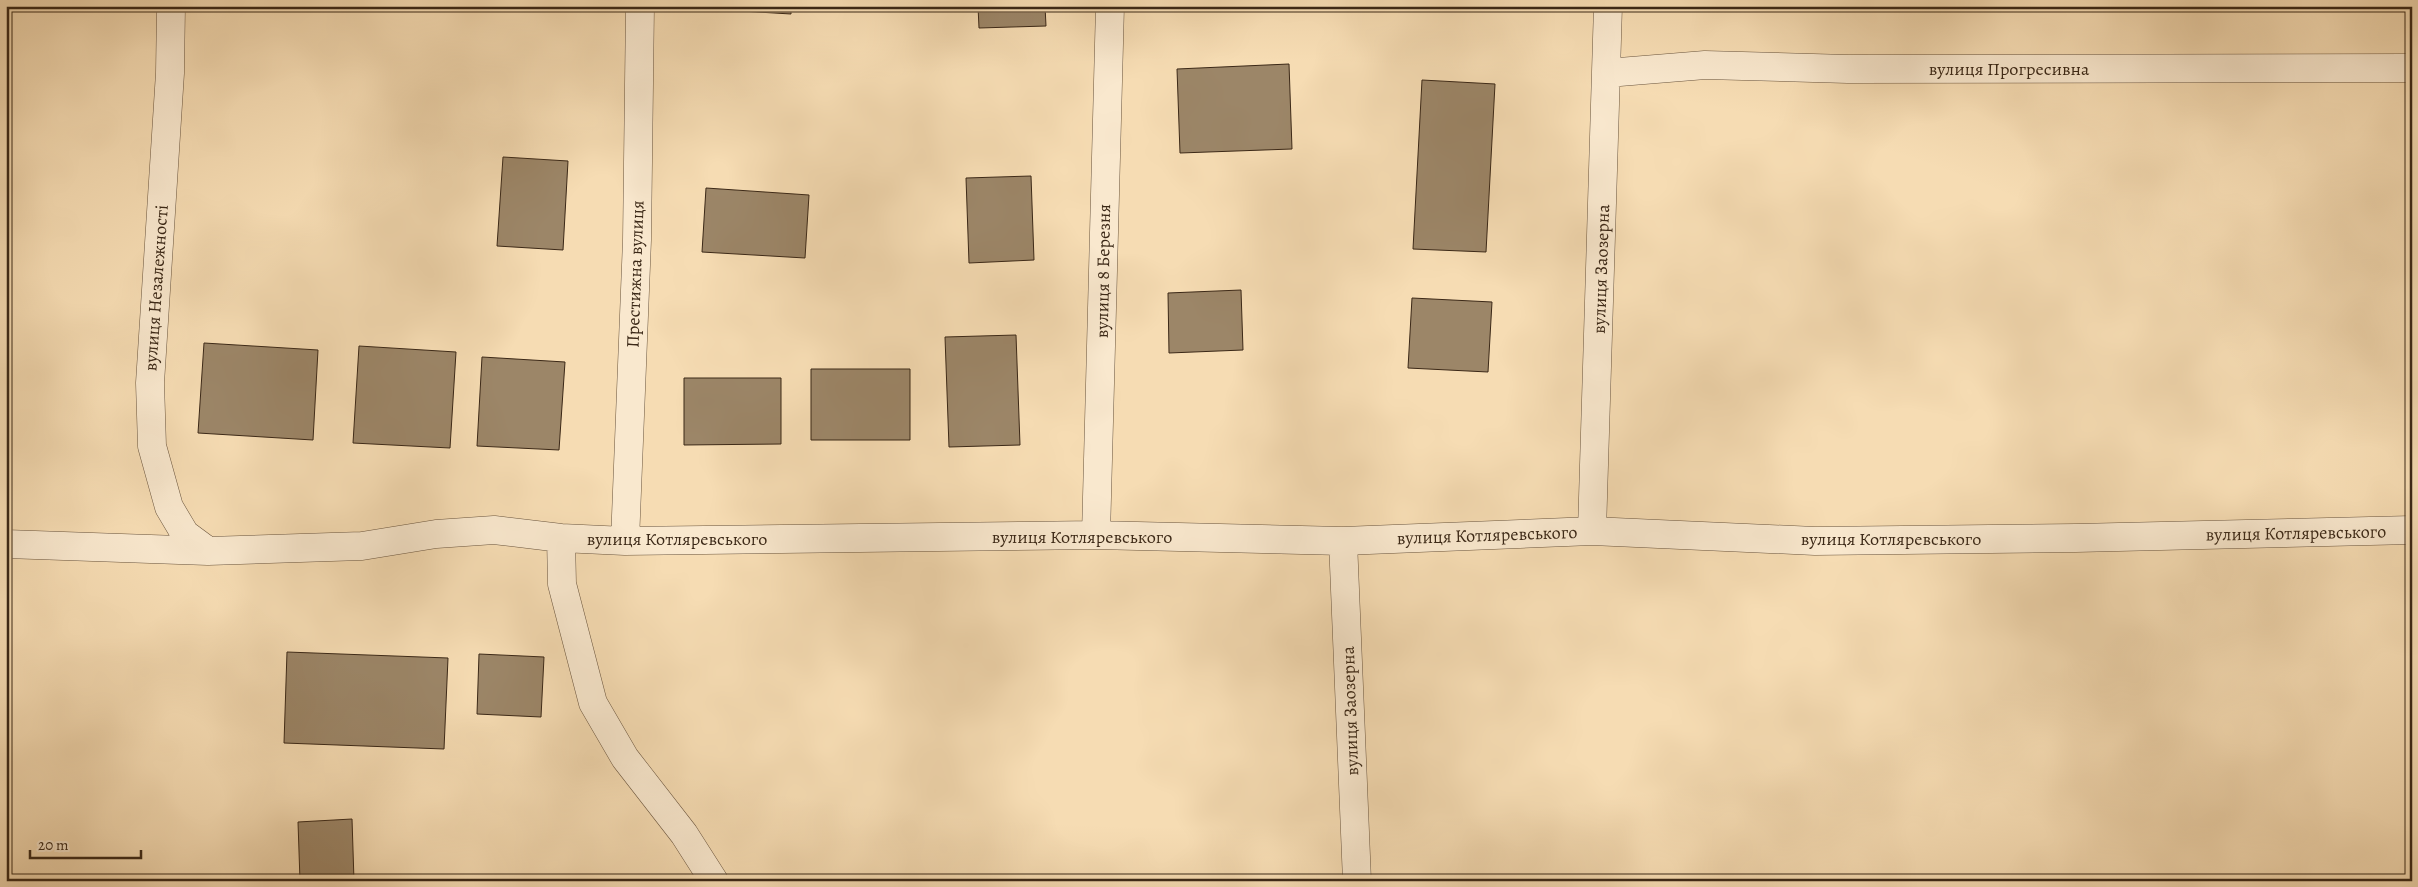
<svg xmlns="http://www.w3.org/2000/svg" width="2418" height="887" font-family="Alegreya,serif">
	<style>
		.building { fill: #9c8668; stroke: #3b2817 }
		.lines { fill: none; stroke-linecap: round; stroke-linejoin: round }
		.minor-casing { stroke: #6a553e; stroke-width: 29 }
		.minor { stroke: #f9e8ce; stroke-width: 28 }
		.labels { text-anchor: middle; stroke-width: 4; stroke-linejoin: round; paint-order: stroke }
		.street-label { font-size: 18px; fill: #3b2817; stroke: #f9e8ce }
	</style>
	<rect width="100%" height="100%" fill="#f6dcb3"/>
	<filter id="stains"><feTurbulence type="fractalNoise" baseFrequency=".004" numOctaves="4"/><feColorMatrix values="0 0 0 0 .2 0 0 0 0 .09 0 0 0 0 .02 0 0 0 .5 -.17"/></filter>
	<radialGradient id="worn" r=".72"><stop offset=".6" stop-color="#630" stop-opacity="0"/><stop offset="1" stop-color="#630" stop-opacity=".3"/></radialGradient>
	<path class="building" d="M515,6H576V10Z
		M724,6H791V14L724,10Z
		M978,6H1045L1046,26L979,28Z
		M1289,64L1292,149L1180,153L1177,69Z
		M1422,80L1495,84L1486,252L1413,249Z
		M503,157L568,161L563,250L497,246Z
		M1031,176L1034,260L969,263L966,178Z
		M706,188L809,195L805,258L702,252Z
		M1241,290L1243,350L1169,353L1168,293Z
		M1412,298L1492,302L1488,372L1408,368Z
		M1016,335L1020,445L949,447L945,337Z
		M204,343L318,350L313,440L198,433Z
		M359,346L456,352L450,448L353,443Z
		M482,357L565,362L559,450L477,446Z
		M811,369H910V440H811Z
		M684,378H781V444L684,445Z
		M287,652L448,658L444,749L284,743Z
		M479,654L544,657L541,717L477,714Z
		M352,819L354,881H300L298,822Z"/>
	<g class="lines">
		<defs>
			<path id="minor" d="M171,6L170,73L150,383L152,446L169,507L185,534L208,551L362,546L436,534L494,530L561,538L625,541L1096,535L1343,541L1592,531L1815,541L2076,538L2412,530
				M1607,73L1705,65L1848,69L2412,68
				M1592,531L1608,6
				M1096,535L1110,6
				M561,538L562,584L593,703L625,758L684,834L714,881
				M625,541L637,240L640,6
				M1343,541L1357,881
				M6,544L208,551"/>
		</defs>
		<use href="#minor" class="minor-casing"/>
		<use href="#minor" class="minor"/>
	</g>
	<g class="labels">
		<g class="street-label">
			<text x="2009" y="75">вулиця Прогресивна</text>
			<text transform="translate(1601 269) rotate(-88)" y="6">вулиця Заозерна</text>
			<text transform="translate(1103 271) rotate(-89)" y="6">вулиця 8 Березня</text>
			<text transform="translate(635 274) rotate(-88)" y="6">Престижна вулиця</text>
			<text transform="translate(156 288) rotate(-86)" y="6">вулиця Незалежності</text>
			<text transform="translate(2296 533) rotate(-1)" y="6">вулиця Котляревського</text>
			<text transform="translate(1487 535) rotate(-2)" y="6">вулиця Котляревського</text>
			<text x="1082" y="543">вулиця Котляревського</text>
			<text x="677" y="545">вулиця Котляревського</text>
			<text x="1891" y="545">вулиця Котляревського</text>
			<text transform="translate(1350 711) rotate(-92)" y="6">вулиця Заозерна</text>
		</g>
	</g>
	<rect width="2418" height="887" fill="none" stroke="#f6dcb3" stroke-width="25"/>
	<rect x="8" y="8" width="2403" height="872" fill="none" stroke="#3b2817" stroke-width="2.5"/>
	<rect x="12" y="12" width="2393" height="862" fill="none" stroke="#3b2817"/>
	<path d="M30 850v8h111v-8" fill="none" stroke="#3b2817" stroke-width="2.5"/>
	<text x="38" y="850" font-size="15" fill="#3b2817" stroke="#f9e8ce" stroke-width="4" paint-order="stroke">20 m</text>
	<rect width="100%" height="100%" filter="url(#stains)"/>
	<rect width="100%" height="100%" fill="url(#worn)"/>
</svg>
